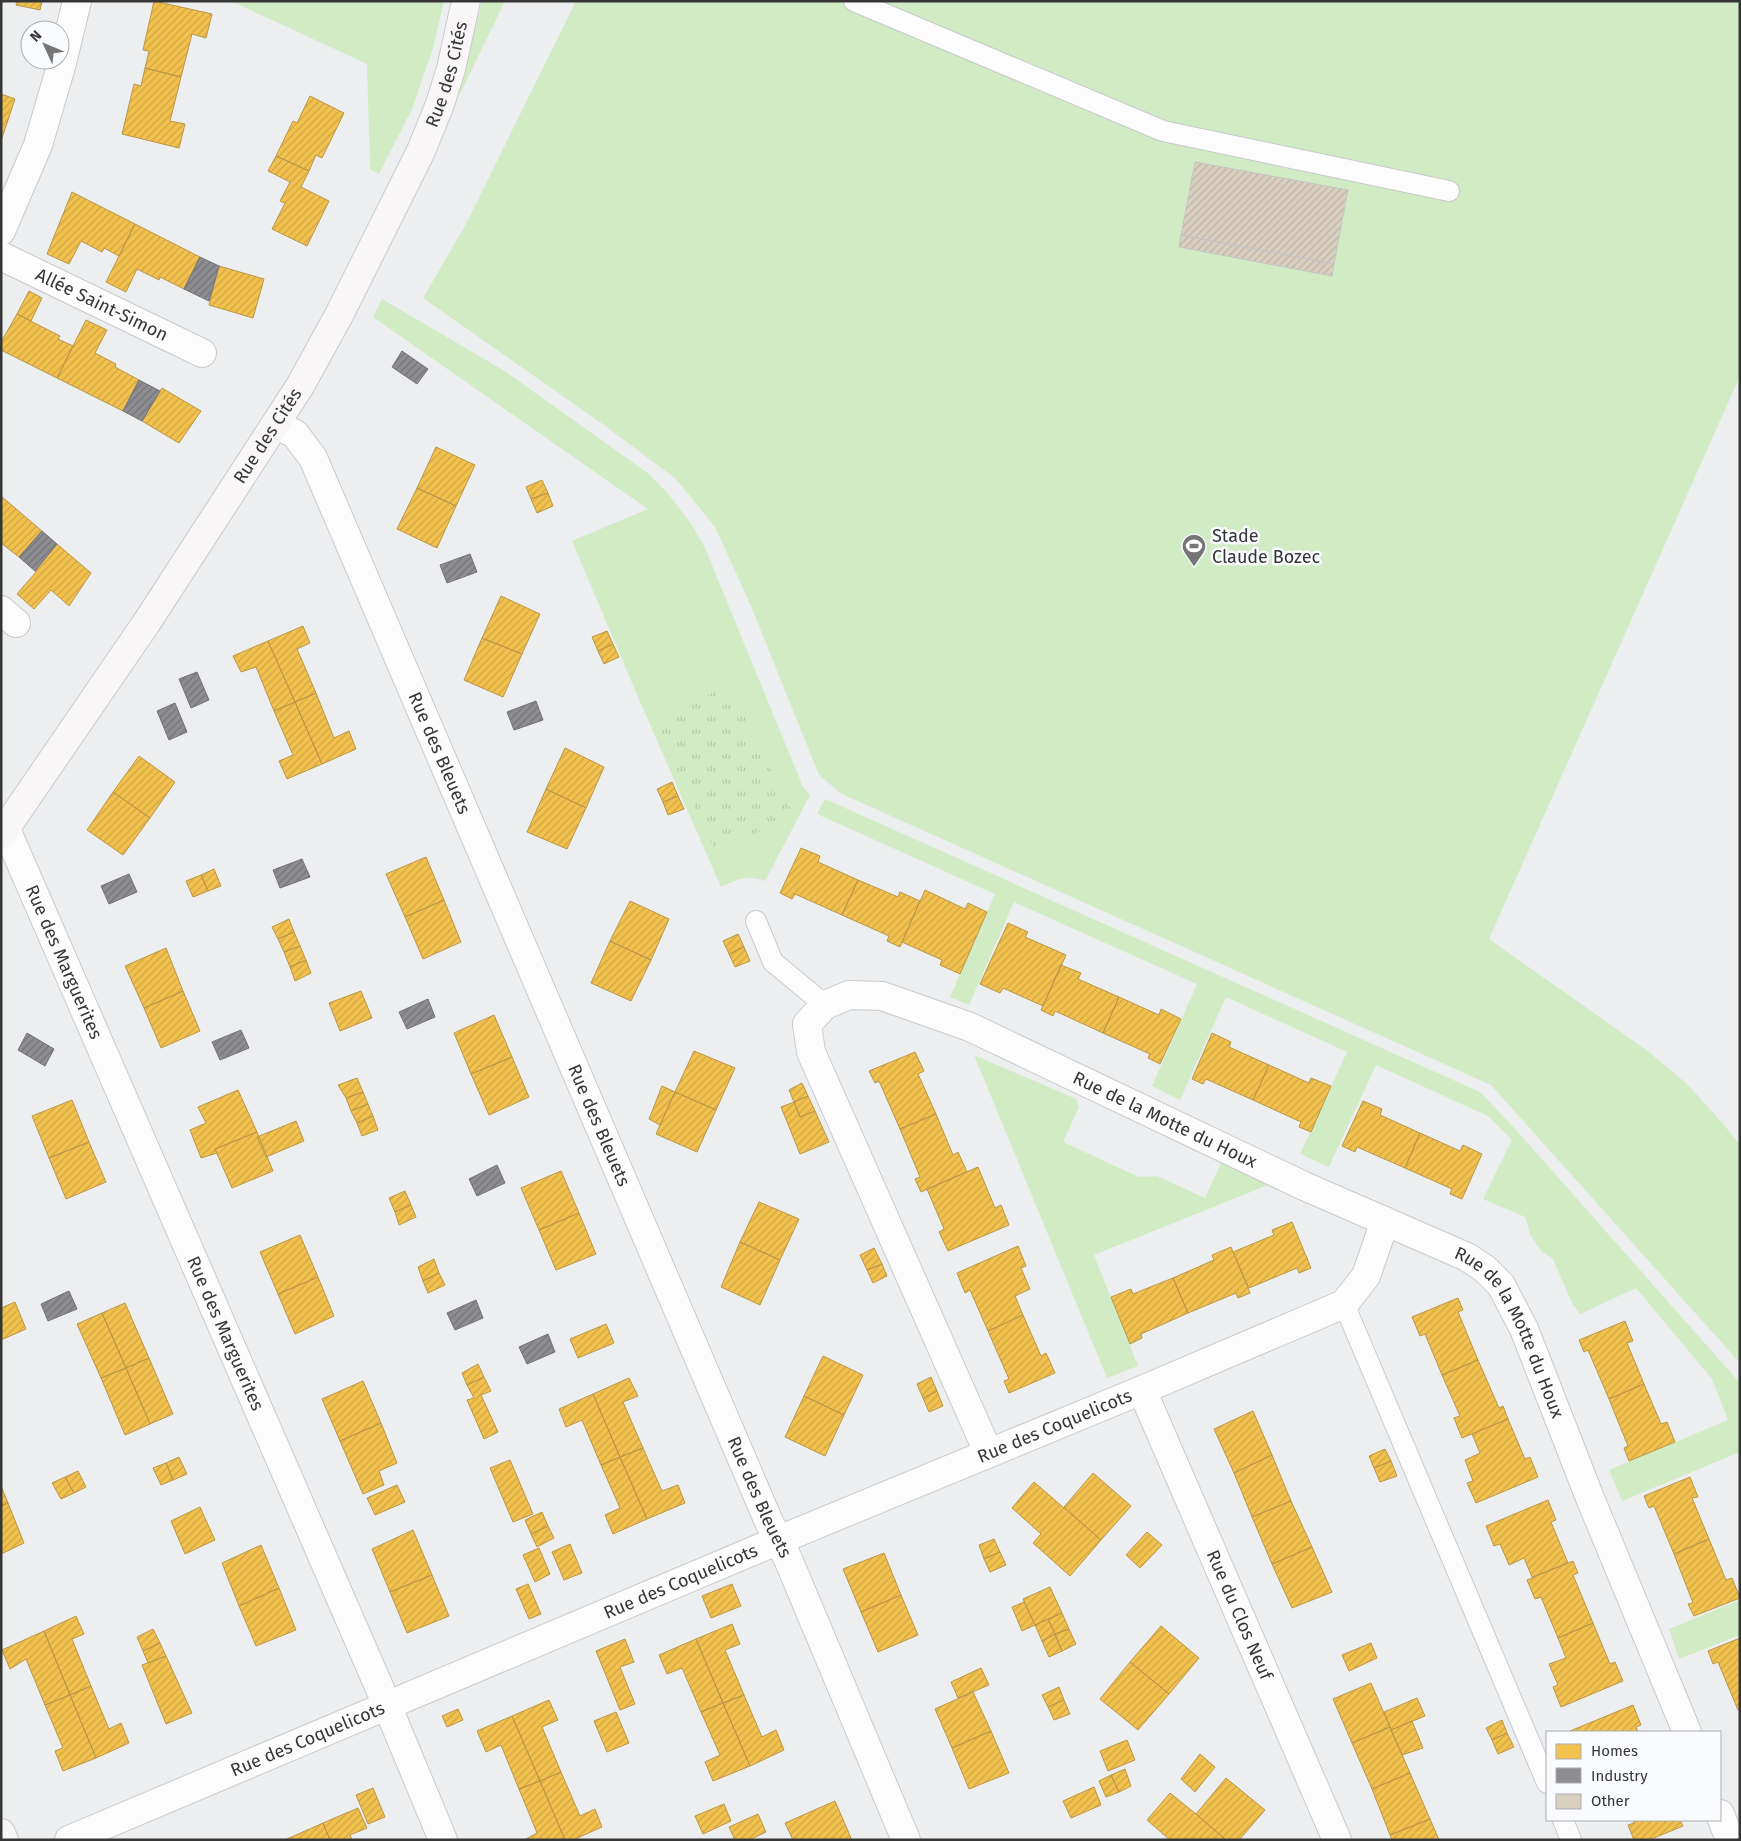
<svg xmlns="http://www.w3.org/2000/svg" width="1741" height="1841" font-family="'Fira Sans',sans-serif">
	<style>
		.grass { fill: #d1ebc4 }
		.park { fill: url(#park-tufts) }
		.homes { fill: url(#homes-hatch); stroke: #ba9747 }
		.industry { fill: url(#industry-hatch); stroke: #737377 }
		.building { fill: url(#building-hatch); stroke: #c5c5c5 }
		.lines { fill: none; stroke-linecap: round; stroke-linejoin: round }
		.lane-casing { stroke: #c9cacb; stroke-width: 22 }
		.street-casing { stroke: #c9cacb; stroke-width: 30 }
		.secondary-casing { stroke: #c9cacb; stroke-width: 30 }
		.lane { stroke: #fcfcfd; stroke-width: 20 }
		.street { stroke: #fcfcfd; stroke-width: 28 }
		.secondary { stroke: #f9f6f8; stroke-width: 28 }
		.labels { text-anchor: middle; stroke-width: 5; stroke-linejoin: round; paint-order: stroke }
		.street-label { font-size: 18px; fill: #363637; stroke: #f9fbfe }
		.poi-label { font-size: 18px; fill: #363637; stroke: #f9fbfe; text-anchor: start }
	</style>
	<defs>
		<pattern id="park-tufts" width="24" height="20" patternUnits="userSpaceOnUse" patternTransform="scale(1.25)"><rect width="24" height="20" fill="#d1ebc4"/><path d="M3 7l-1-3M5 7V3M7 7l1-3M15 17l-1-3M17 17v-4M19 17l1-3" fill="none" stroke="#b4caa9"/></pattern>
		<pattern id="homes-hatch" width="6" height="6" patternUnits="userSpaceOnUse" patternTransform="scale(1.25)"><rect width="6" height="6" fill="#f2c14e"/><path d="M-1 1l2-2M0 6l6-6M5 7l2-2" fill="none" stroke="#d0a645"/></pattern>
		<pattern id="industry-hatch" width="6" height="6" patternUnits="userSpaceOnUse" patternTransform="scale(1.25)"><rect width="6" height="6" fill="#8d8d92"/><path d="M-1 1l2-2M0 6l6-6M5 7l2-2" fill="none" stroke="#747478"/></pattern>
		<pattern id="building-hatch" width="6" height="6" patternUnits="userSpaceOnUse" patternTransform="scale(1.25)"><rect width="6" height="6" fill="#dad0c0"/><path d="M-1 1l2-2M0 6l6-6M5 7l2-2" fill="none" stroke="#bcb3a6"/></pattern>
	</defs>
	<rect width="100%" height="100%" fill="#edeeef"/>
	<path class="grass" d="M231,1H444L433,48L412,109L379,174L370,169L367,64Z
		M482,1H505L460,94L455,91L475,30Z
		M576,1H1740V376L1489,939L1649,1052L1688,1085L1725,1126L1740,1145V1363L1491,1085L842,794L819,775L751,606L715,527L676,479L604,425L423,298L465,226Z
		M382,299L503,370L649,474L670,496L692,525L705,548L803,787L810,795L765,881C747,874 738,879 721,887L638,697L572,541L648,509L373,317Z
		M825,799L1480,1092L1517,1131L1740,1383V1452L1622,1501L1609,1470L1728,1420L1712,1379L1636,1288L1580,1314L1572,1303L1553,1259L1541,1251L1531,1236L1525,1217L1483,1199L1512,1140L1488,1116L1376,1065L1329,1167L1300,1154L1347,1052L1226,997L1180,1100L1152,1086L1197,984L1014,902L969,1005L950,997L995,894L817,814Z
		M974,1055L1076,1099L1079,1107L1063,1142L1139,1177L1157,1176L1205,1198L1221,1163L1268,1185L1094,1255L1138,1366L1107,1378Z
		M1740,1600V1635L1679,1659L1669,1629Z"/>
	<path class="park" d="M728,684L794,815L716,852L655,725Z"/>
	<path class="homes" d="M17,1H42L40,10L16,5Z
		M154,1L212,14L206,38L192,34L181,77L145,68L149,51L143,50Z
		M145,68L181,77L170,121L185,124L179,148L122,134L134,84L141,86Z
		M1,94L15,99L2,138H1Z
		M310,96L344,113L322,158L316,155L309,171L276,156L293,121L297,123Z
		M276,156L309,171L301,187L329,201L307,246L272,229L285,203L280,201L290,182L268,171Z
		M72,192L135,224L119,256L104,248L102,252L81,241L69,264L47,254Z
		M135,224L200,257L184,289L160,277L159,280L137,269L126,292L106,282Z
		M219,266L264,279L253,318L209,305Z
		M29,291L42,298L31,321L17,314Z
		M17,314L60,336L58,339L73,346L57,378L1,350V342Z
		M86,320L107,330L95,353L116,364L115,367L139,380L123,411L57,378Z
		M162,388L201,411L179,443L142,421Z
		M436,447L475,465L456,506L417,488Z
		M542,480L548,493L531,499L526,487Z
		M417,488L456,506L437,548L397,529Z
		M548,493L553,506L537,513L531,499Z
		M1,496L42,531L19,557L1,543Z
		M57,544L91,573L69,606L51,590L34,609L17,594L36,572L35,571Z
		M501,596L540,614L522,654L482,638Z
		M303,626L310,643L297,649L316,693L295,702L268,641Z
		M607,631L613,644L598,651L592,637Z
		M482,638L522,654L503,697L464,680Z
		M268,641L295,702L274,711L256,667L241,672L233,656Z
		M613,644L619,657L604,664L598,651Z
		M316,693L334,738L349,731L356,749L322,764L295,702Z
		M295,702L322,764L287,779L279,761L293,755L274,711Z
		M565,748L604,767L586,808L546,789Z
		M139,756L175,782L150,818L113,792Z
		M672,782L678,796L663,802L657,789Z
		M546,789L586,808L567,849L527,832Z
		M113,792L150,818L123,855L87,830Z
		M678,796L684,809L668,815L663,802Z
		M801,848L820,856L818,862L858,880L842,915L795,894L792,899L780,893Z
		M426,857L444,900L405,917L386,874Z
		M214,869L221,886L208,891L201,875Z
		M201,875L208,891L193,897L186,881Z
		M858,880L898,897L900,892L920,901L900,947L887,941L889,936L842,915Z
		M925,890L965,909L968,903L987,912L960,974L940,965L942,960L902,942Z
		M444,900L461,942L423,959L405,917Z
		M630,901L669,919L651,960L610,941Z
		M289,919L294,932L278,939L272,927Z
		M1008,923L1028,932L1025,937L1066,955L1043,1006L1003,988L1000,993L980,984Z
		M294,932L300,946L284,952L278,939Z
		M738,934L744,947L729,954L723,941Z
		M610,941L651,960L631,1001L591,983Z
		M300,946L306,960L290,967L284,952Z
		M744,947L750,961L735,967L729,954Z
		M166,948L183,991L144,1008L125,966Z
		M306,960L311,973L295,981L290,967Z
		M1061,965L1081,973L1078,979L1119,997L1103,1033L1055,1011L1053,1016L1041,1010Z
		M183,991L200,1031L161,1048L144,1008Z
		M361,991L372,1018L340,1031L329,1003Z
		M1119,997L1159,1015L1161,1009L1181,1019L1160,1064L1148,1058L1150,1054L1103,1033Z
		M494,1015L512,1057L471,1074L454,1033Z
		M1212,1033L1231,1042L1229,1047L1269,1065L1253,1100L1206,1079L1203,1084L1192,1079Z
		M694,1051L735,1068L716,1110L675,1092Z
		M915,1052L924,1071L918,1074L936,1114L900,1129L879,1081L875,1083L869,1071Z
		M512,1057L529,1097L489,1115L471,1074Z
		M1269,1065L1309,1083L1311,1078L1331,1086L1311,1132L1299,1127L1301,1122L1253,1100Z
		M357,1078L363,1092L346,1098L338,1085Z
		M802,1083L808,1096L794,1102L789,1090Z
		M662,1086L675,1092L660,1125L649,1119Z
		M238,1090L257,1132L215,1149L217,1153L201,1158L190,1130L206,1123L198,1107Z
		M363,1092L368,1104L351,1111L346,1098Z
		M675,1092L716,1110L697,1152L656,1134Z
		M808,1096L815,1111L800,1117L794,1102Z
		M72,1100L89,1142L49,1158L32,1116Z
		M1363,1101L1382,1109L1380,1115L1420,1133L1405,1168L1357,1147L1355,1152L1342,1146Z
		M794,1102L800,1117L815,1111L829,1142L800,1154L781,1107Z
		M368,1104L373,1116L357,1123L351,1111Z
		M936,1114L953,1155L958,1152L967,1172L921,1192L915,1179L920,1177L900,1129Z
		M373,1116L378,1130L362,1136L357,1123Z
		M296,1121L304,1141L266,1157L257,1137Z
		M257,1132L273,1171L232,1188L215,1149Z
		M1420,1133L1460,1151L1463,1145L1482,1154L1462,1199L1450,1194L1452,1189L1405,1168Z
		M89,1142L106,1182L66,1199L49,1158Z
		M978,1167L995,1208L1001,1205L1009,1225L948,1251L939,1232L944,1229L927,1189Z
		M561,1171L579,1213L539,1230L521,1188Z
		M405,1191L411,1205L395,1212L389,1198Z
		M759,1202L799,1219L780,1260L740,1242Z
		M411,1205L416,1217L399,1225L395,1212Z
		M579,1213L596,1254L556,1270L539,1230Z
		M1292,1222L1311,1268L1299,1273L1297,1268L1249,1288L1233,1252L1274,1235L1272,1230Z
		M300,1235L318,1277L278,1294L260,1252Z
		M740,1242L780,1260L760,1305L721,1287Z
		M1018,1246L1026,1266L1021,1268L1030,1289L1015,1296L1023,1315L988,1331L970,1290L965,1293L957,1273Z
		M1231,1247L1250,1293L1238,1298L1236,1293L1188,1313L1173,1278L1214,1260L1212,1255Z
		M874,1248L882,1264L867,1270L860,1255Z
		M434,1259L439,1273L423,1281L418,1267Z
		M882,1264L887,1276L873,1283L867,1270Z
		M439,1273L445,1285L428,1293L423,1281Z
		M318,1277L334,1316L295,1334L278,1294Z
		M1173,1278L1188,1313L1141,1334L1142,1338L1130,1344L1111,1297L1131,1289L1133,1294Z
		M1458,1298L1463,1310L1458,1312L1478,1360L1442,1375L1425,1334L1420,1336L1412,1317Z
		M15,1302L26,1329L1,1340V1308Z
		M125,1303L149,1358L126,1368L102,1313Z
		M102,1313L126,1368L101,1378L77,1324Z
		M1023,1315L1041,1356L1046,1353L1055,1373L1009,1393L1004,1381L1009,1379L988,1331Z
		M1625,1321L1633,1341L1627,1343L1644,1384L1609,1399L1588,1350L1584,1352L1579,1340Z
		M606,1324L614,1343L578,1358L570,1339Z
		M823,1356L863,1375L844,1415L804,1396Z
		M149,1358L173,1414L150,1424L126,1368Z
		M1478,1360L1499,1408L1503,1406L1508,1419L1462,1438L1454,1418L1460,1416L1442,1375Z
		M478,1364L484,1377L467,1385L462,1373Z
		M126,1368L150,1424L125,1435L101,1378Z
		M484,1377L491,1391L481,1395L498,1432L484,1439L467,1400L474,1398L467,1385Z
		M931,1377L937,1391L923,1398L917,1384Z
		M629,1378L638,1396L623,1402L643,1448L620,1457L593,1394Z
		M363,1381L381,1423L340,1441L322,1399Z
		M1644,1384L1661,1424L1667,1422L1675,1442L1629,1461L1624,1448L1628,1446L1609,1399Z
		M937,1391L943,1406L929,1412L923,1398Z
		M593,1394L620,1457L601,1465L582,1420L566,1427L559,1409Z
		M804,1396L844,1415L825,1456L785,1437Z
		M1253,1411L1272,1455L1234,1473L1214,1429Z
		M1508,1419L1525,1459L1530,1457L1538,1477L1476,1503L1467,1483L1473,1481L1465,1460L1480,1453L1472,1434Z
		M381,1423L397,1463L379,1471L384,1485L363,1494L340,1441Z
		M642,1446L662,1491L678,1485L685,1503L647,1519L620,1457L643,1448Z
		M1385,1449L1391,1461L1374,1468L1369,1456Z
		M1272,1455L1291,1501L1252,1517L1234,1473Z
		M179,1457L187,1474L173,1480L166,1463Z
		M620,1457L647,1519L613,1534L605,1515L620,1508L601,1465Z
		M510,1460L533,1514L513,1522L490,1468Z
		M1391,1461L1397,1476L1380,1482L1374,1468Z
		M166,1463L173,1480L161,1485L153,1468Z
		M78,1471L86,1487L74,1493L65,1477Z
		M1093,1473L1131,1506L1101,1540L1064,1507Z
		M65,1477L74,1493L61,1499L52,1483Z
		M1690,1477L1698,1497L1692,1498L1709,1539L1674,1554L1654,1506L1649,1508L1644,1496Z
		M1034,1482L1101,1540L1070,1576L1033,1543L1041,1534L1012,1508Z
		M397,1485L405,1502L375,1515L367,1498Z
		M1,1486L8,1503L1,1506Z
		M1548,1500L1556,1520L1551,1522L1568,1563L1532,1577L1524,1558L1509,1565L1500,1544L1494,1546L1486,1526Z
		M1291,1501L1312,1547L1272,1564L1252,1517Z
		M8,1503L24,1543L1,1554V1506Z
		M200,1507L215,1540L185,1554L171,1521Z
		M542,1512L548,1526L531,1534L525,1520Z
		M548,1526L554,1538L537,1547L531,1534Z
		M413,1530L432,1575L390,1592L372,1549Z
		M1147,1532L1162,1545L1140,1568L1126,1555Z
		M994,1539L1000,1552L984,1559L979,1545Z
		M1709,1539L1726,1580L1732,1578L1740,1598L1694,1616L1688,1604L1693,1603L1674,1554Z
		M570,1544L582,1573L564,1580L552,1552Z
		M261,1545L279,1588L239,1606L222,1563Z
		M1312,1547L1332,1592L1292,1608L1272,1564Z
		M539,1548L550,1574L535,1582L523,1555Z
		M1000,1552L1006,1565L990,1572L984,1559Z
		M884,1553L901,1595L861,1612L843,1569Z
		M1573,1561L1578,1573L1573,1575L1593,1623L1558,1638L1541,1597L1535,1599L1527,1580Z
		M432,1575L449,1616L407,1633L390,1592Z
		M528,1584L541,1614L529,1619L516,1589Z
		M732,1584L741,1606L711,1618L702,1596Z
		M1050,1587L1062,1613L1035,1625L1023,1599Z
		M279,1588L296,1630L256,1646L239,1606Z
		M901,1595L918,1635L878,1652L861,1612Z
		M1024,1602L1035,1625L1022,1631L1012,1607Z
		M1062,1613L1069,1629L1055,1634L1048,1619Z
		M76,1616L84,1634L72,1639L91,1686L70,1695L44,1631Z
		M1048,1619L1055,1634L1042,1641L1035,1625Z
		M1593,1623L1610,1664L1615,1662L1623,1681L1561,1707L1553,1687L1558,1685L1549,1664L1566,1658L1558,1638Z
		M732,1624L740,1644L725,1650L744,1695L723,1703L696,1639Z
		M1161,1626L1199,1658L1169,1694L1130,1662Z
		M153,1629L160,1643L143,1651L137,1637Z
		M1069,1629L1076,1644L1062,1651L1055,1634Z
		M44,1631L70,1695L45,1705L26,1659L10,1669L2,1650Z
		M1055,1634L1062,1651L1049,1657L1042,1641Z
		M1740,1638V1709L1738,1710L1718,1662L1713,1664L1708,1651Z
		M625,1639L634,1662L620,1667L635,1704L620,1710L596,1651Z
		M696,1639L723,1703L701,1712L682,1668L667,1674L659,1655Z
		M160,1643L166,1656L148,1663L143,1651Z
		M1371,1643L1377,1658L1349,1671L1342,1655Z
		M166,1656L192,1713L166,1724L142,1665Z
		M1130,1662L1169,1694L1138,1730L1100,1699Z
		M981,1668L989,1685L958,1698L951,1682Z
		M1371,1683L1390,1727L1352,1743L1333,1699Z
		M91,1686L109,1729L121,1723L129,1743L96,1758L70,1695Z
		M1059,1687L1064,1700L1048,1707L1042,1695Z
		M973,1692L991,1731L952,1748L935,1709Z
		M70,1695L96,1758L63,1771L55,1751L63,1748L45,1705Z
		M744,1695L762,1737L776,1730L784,1750L750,1766L723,1703Z
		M1417,1698L1425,1716L1391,1730L1384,1712Z
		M549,1700L558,1720L542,1727L561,1772L540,1781L512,1716Z
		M1064,1700L1070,1714L1054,1720L1048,1707Z
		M723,1703L750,1766L713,1781L705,1762L720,1755L701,1712Z
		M1633,1705L1641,1725L1636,1727L1638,1732H1571L1570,1731Z
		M458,1709L463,1720L447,1727L442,1716Z
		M616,1712L629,1743L607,1752L594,1721Z
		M512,1716L540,1781L519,1789L501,1745L486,1752L477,1731Z
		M1502,1720L1507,1733L1492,1740L1486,1728Z
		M1412,1721L1423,1748L1402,1755L1391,1730Z
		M1390,1727L1410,1773L1372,1789L1352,1743Z
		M991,1731L1009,1773L969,1789L952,1748Z
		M1507,1733L1514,1747L1498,1754L1492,1740Z
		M1127,1740L1135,1760L1108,1771L1100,1751Z
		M1200,1754L1215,1767L1195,1792L1181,1779Z
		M1125,1769L1131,1786L1119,1792L1111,1775Z
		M561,1772L580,1816L595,1809L602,1827L573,1840H565L540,1781Z
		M1410,1773L1430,1819L1390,1835L1372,1789Z
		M1111,1775L1119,1792L1106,1797L1099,1781Z
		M1226,1778L1265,1810L1239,1840H1226L1196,1814Z
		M540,1781L565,1840H524L537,1833L519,1789Z
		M1094,1787L1101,1805L1071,1818L1063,1801Z
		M373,1788L385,1817L368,1824L356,1795Z
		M1170,1793L1196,1814L1226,1840H1170L1147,1820Z
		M835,1801L851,1838L848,1840H793L785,1823Z
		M724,1804L731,1821L703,1834L695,1816Z
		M358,1808L367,1828L350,1835L352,1840H330L323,1823Z
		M758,1814L766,1832L749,1840H735L729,1827Z
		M1430,1819L1439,1840H1392L1390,1835Z
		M1633,1820H1680L1683,1826L1649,1840H1634L1628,1825L1634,1823Z
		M323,1823L330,1840H287V1839Z"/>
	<path class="industry" d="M200,257L219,266L209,301L184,289Z
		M402,351L428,369L417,384L392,367Z
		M139,380L160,391L142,421L123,411Z
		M42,531L57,544L35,571L19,557Z
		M470,554L477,572L447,583L440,565Z
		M197,672L209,700L191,708L179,679Z
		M536,701L543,720L514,730L507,712Z
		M175,703L187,732L169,740L157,711Z
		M302,859L310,877L280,888L273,870Z
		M129,874L137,892L109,904L101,886Z
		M428,999L435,1017L407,1029L399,1012Z
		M241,1030L249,1048L220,1060L212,1042Z
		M27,1033L54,1049L45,1066L18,1050Z
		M497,1165L505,1183L477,1196L469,1179Z
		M69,1291L77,1309L48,1321L41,1304Z
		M476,1300L483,1318L455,1330L447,1313Z
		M548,1334L555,1352L527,1364L519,1347Z"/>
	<path class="building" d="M1195,162L1348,190L1334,264L1181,235Z
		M1181,235L1334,264L1332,276L1179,247Z"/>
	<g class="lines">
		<defs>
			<path id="lane" d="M854,1L1163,131L1449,191
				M756,921L773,962L825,1005
				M1344,1304L1547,1783
				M1563,1820L1571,1840"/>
			<g id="street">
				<path d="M1,231L38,145L62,63L77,1"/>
				<path id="s1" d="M1,256L202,353"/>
				<path id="s2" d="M277,425L295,434L313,458L769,1522L788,1559L906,1840"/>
				<path d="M1,610L16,623"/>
				<path id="s3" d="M6,829L387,1705L443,1840"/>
				<path id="s4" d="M1142,1390L1337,1840"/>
				<path id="s5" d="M988,1452L811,1052L807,1024L825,1005L849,995L882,996L970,1027L1304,1186L1467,1257L1485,1269L1501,1285L1524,1329L1590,1498L1687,1732"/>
				<path d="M1720,1814L1730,1840"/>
				<path id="s6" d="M69,1840L779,1540L1142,1390L1344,1304L1366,1276L1385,1221"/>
			</g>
			<g id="secondary">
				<path id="s7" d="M1,835L147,622L300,386L339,315L421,151L440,104L451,69L466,1"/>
				<path d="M1,1833L4,1840"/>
			</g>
		</defs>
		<use href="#lane" class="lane-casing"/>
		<use href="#street" class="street-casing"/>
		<use href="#secondary" class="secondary-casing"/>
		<use href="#lane" class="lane"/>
		<use href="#street" class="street"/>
		<use href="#secondary" class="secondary"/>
	</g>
	<defs>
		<symbol id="stadium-pin" viewBox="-11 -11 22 30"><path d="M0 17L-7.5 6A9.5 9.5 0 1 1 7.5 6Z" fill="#767677" stroke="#f9fbfe"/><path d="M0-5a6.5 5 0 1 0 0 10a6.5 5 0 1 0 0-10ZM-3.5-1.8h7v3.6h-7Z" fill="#fff"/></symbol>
	</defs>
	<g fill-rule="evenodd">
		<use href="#stadium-pin" x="1180" y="532" width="28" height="38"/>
	</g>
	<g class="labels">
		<g class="street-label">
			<text dy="6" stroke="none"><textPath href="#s7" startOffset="885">Rue des Cités</textPath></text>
			<text dy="6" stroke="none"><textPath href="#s1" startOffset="112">Allée Saint-Simon</textPath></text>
			<text dy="6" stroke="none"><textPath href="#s7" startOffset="480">Rue des Cités</textPath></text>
			<text dy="6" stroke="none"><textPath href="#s2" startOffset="371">Rue des Bleuets</textPath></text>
			<text dy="6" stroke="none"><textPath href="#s3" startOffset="145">Rue des Marguerites</textPath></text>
			<text dy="6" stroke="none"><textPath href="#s5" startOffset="860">Rue de la Motte du Houx</textPath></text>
			<text dy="6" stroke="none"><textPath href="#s2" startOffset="776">Rue des Bleuets</textPath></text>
			<text dy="6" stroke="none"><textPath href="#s3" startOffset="550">Rue des Marguerites</textPath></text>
			<text dy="6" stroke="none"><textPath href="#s5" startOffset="1280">Rue de la Motte du Houx</textPath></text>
			<text dy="6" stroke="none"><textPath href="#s6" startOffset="1069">Rue des Coquelicots</textPath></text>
			<text dy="6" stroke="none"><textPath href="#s2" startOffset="1181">Rue des Bleuets</textPath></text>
			<text dy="6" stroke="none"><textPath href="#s6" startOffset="664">Rue des Coquelicots</textPath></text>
			<text dy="6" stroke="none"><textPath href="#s4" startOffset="245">Rue du Clos Neuf</textPath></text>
			<text dy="6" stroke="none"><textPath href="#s6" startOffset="259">Rue des Coquelicots</textPath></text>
		</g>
		<g class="poi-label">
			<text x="1212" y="542">Stade<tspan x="1212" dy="21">Claude Bozec</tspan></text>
		</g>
	</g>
	<rect width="1741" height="1841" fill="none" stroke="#363637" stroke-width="5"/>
	<rect x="1546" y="1731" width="175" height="90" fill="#f9fbfe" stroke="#abacae"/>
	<rect x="1556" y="1744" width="25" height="15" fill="#f2c14e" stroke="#abacae"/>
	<text x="1591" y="1756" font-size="15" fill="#363637">Homes</text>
	<rect x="1556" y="1768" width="25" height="15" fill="#8d8d92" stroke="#abacae"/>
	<text x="1591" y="1781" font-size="15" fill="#363637">Industry</text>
	<rect x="1556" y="1794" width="25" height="15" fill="#dad0c0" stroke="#abacae"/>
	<text x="1591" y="1806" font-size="15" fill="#363637">Other</text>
	<g transform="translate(45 45) rotate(314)"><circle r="24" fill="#f9fbfe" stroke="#abacae"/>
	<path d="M0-4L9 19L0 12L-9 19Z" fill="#767677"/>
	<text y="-8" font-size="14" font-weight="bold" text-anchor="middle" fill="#363637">N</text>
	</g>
</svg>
